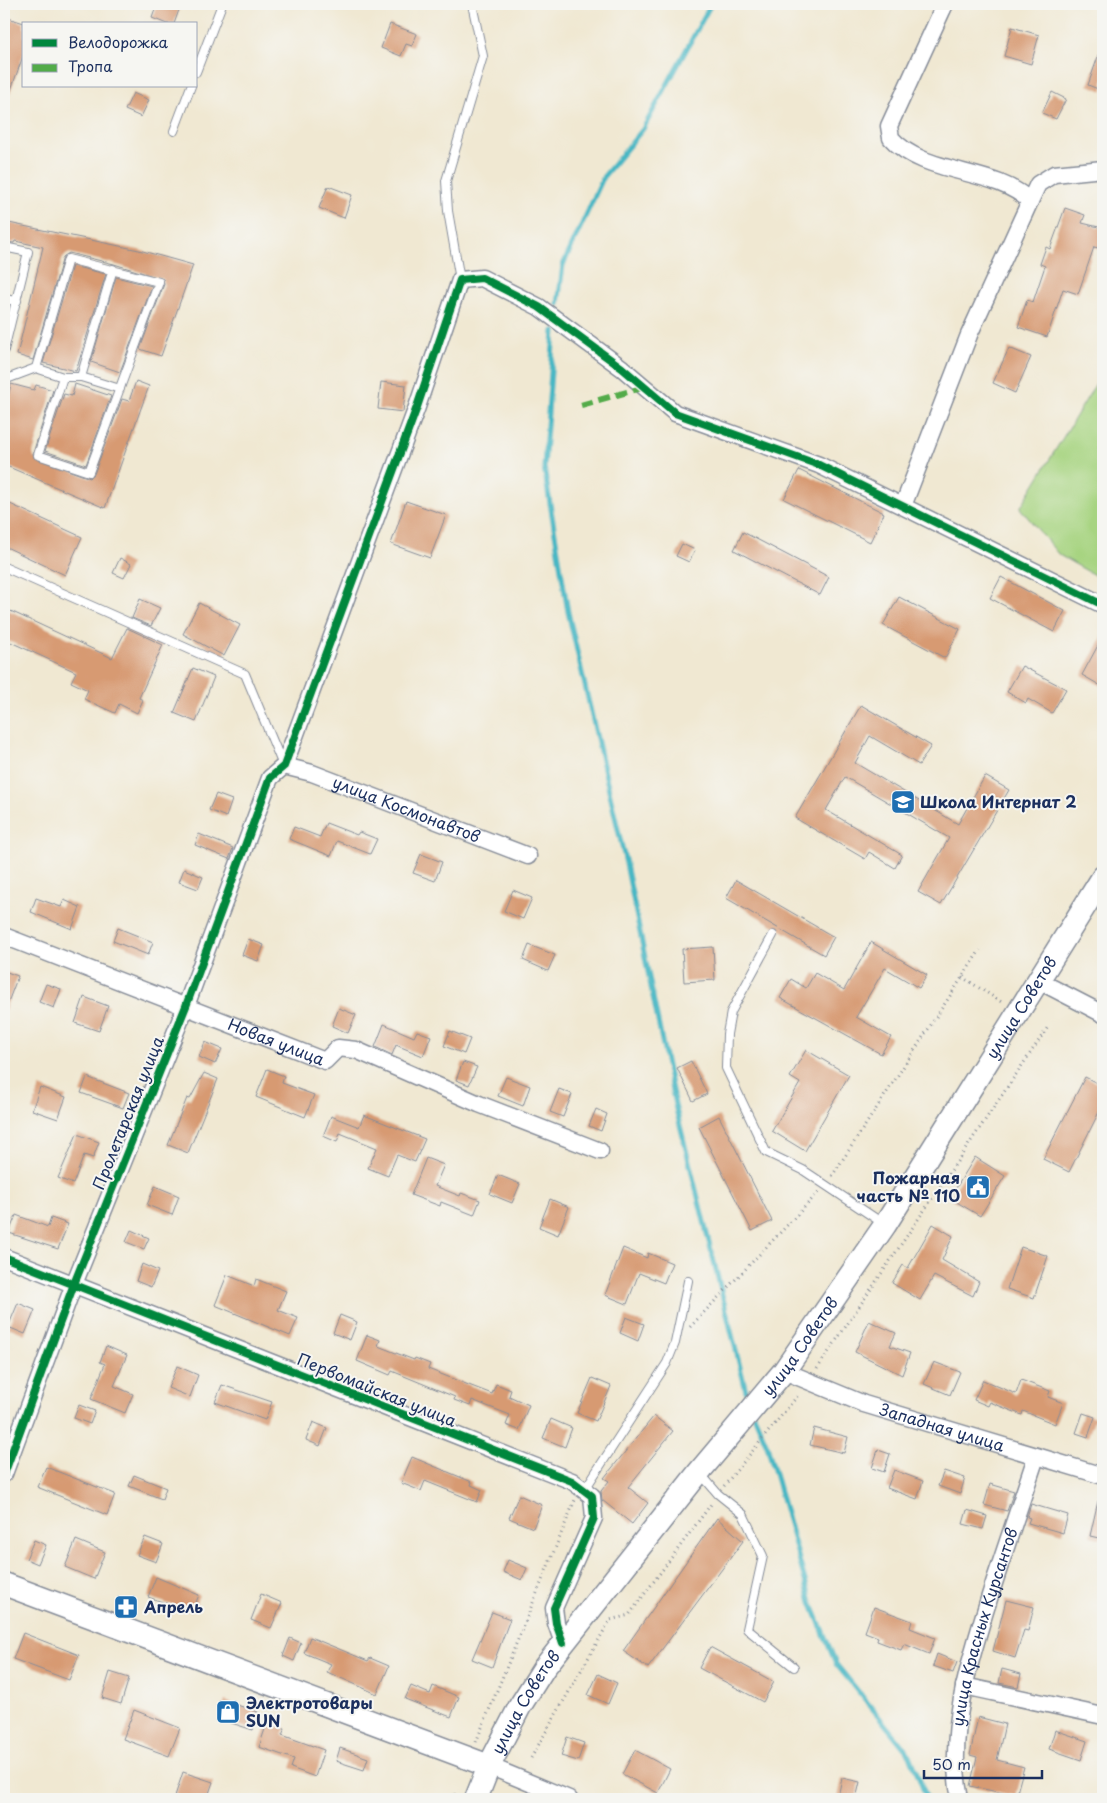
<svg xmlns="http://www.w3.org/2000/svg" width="1107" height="1803" font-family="'Playpen Sans',sans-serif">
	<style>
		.green { fill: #a7d481; stroke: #618270 }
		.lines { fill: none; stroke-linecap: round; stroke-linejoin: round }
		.stream { stroke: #49b7c4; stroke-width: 5 }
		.building { fill: #d79a72 }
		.lane-casing { stroke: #868c98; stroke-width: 10 }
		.street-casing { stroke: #868c98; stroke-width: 19 }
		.secondary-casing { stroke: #868c98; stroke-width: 25 }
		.path { stroke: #868c98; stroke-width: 3; stroke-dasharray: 1 4; stroke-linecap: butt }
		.lane { stroke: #fff; stroke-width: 8 }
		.street { stroke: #fff; stroke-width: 16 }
		.secondary { stroke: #fff; stroke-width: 22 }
		.quiet { stroke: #52ab49; stroke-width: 6; stroke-dasharray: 12 6; stroke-linecap: butt }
		.cycleway-casing { stroke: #f6f6f2; stroke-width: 11 }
		.cycleway { stroke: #00873e; stroke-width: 8 }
		.labels { text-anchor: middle; stroke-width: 4; stroke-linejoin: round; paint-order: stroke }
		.poi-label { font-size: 16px; font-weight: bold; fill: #1b2f5e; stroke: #f6f6f2; text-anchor: start }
		.street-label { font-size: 16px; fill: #1b2f5e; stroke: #f6f6f2 }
	</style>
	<rect width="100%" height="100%" fill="#f6f6f2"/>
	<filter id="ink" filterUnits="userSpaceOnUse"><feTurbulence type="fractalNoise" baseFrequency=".02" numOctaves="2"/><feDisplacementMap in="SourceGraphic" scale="10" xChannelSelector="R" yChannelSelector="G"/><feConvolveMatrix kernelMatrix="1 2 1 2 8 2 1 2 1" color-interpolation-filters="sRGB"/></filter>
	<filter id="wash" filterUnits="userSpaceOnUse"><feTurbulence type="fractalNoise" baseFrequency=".0096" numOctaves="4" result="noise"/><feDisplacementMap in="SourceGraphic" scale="20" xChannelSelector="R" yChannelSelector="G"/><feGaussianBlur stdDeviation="1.12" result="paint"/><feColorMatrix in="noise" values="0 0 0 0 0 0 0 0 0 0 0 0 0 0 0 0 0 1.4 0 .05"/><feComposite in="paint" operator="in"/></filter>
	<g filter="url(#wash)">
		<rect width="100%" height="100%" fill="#f0e8d2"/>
		<path class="green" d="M1103,372V580L1059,555L1020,508Z"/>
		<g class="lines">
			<path class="stream" d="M558,304L563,265L604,176L643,129L711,4
				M554,331L544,467L568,612L626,864L675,1105L749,1403
				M754,1415L767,1445L811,1602L836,1664L910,1755L927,1799"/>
		</g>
		<g id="blocks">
			<path class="building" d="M157,4H173L180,7L174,24H167L152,18Z
				M8,18L24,23V53L6,104H4V31Z
				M390,24L417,34L412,46L406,44L401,56L381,48Z
				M1012,27L1039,35L1031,64L1004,56Z
				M1101,48H1103V91L1088,85Z
				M1052,92L1066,99L1056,119L1042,113Z
				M133,93L149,100L141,117L125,110Z
				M328,186L352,195L344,218L319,208Z
				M1065,208L1085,215L1082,223L1103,228V249L1094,247L1078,294L1063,289L1047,337L1018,327L1027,300L1033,302L1045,266L1040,264L1046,247L1050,249Z
				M4,222L139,250L193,265L161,356L140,349L164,284L163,279L114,264L69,253L63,257L33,360L17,355L43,247L15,241L14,243L4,242Z
				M72,266L106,274L76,371L43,363Z
				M116,277L152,286L120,372L91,362Z
				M1009,348L1031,357L1015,393L993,383Z
				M136,381L149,386L105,508L4,465V414L11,384L34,390L36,385L53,390L33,453L34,458L90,478L94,474L122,399L129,401Z
				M381,382L406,385L403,412L378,409Z
				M75,384L111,396L86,465L45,451L64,394L72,396Z
				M799,470L884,513L870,542L784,499Z
				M406,501L446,515L430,558L391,544Z
				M8,503L82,537L65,575L4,546V513Z
				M743,532L829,577L820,595L734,550Z
				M682,544L695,550L689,562L676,556Z
				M120,558L131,564L124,578L113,573Z
				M1001,577L1065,611L1054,632L990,598Z
				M899,597L960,629L945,658L883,625Z
				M140,599L160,608L151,626L132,618Z
				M199,603L240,625L224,656L183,634Z
				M4,608L112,658L127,628L163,645L139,698L143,700L137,713L119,704L115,713L84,699L88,690L71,682L76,672L4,639Z
				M1103,636V687L1082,675Z
				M1022,666L1066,689L1052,713L1028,699L1026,703L1007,692Z
				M193,668L214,677L196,722L174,713Z
				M861,705L931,746L919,765L870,736L855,763L958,824L985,776L1009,790L941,905L918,892L949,838L845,777L826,810L902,855L895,868L869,852L865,859L795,818Z
				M216,794L232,800L226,817L209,810Z
				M326,823L357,835L359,832L377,839L370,854L337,841L331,856L289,839L294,827L320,837Z
				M199,834L233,848L229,859L195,845Z
				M421,854L442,862L435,881L413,873Z
				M184,869L203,877L198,889L179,882Z
				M736,880L834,937L824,955L726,898Z
				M513,890L532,898L523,919L504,911Z
				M36,898L61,907L64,900L80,907L72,929L31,912Z
				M118,928L153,942L148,955L113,941Z
				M248,939L264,945L258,961L242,955Z
				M871,942L927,975L919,988L885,968L856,1017L891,1037L881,1054L780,998L791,979L806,988L815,973L844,990Z
				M529,945L555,955L548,971L523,960Z
				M713,947L715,980L684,982L682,949Z
				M4,971L18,976L5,1010H4Z
				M46,984L61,989L54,1008L39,1002Z
				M84,997L108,1006L99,1031L75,1023Z
				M339,1008L356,1015L348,1033L332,1026Z
				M384,1024L414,1037L417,1031L431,1036L423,1056L396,1045L392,1055L375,1047Z
				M450,1031L470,1039L464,1054L444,1046Z
				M205,1042L222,1049L215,1064L199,1057Z
				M806,1050L849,1075L805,1151L772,1131L800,1083L790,1077Z
				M691,1061L707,1094L693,1101L677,1068Z
				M463,1062L477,1067L469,1085L456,1080Z
				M267,1069L284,1076L282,1083L314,1095L305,1117L256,1097Z
				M204,1073L218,1079L188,1153L168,1145L187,1098L190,1099Z
				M87,1077L129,1093L123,1108L81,1093Z
				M506,1077L530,1086L523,1106L498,1096Z
				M1085,1077L1103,1086V1104L1069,1172L1043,1159Z
				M40,1087L66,1097L58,1119L32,1110Z
				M559,1089L572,1094L563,1117L550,1112Z
				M596,1109L607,1114L601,1131L589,1126Z
				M364,1115L425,1139L415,1162L397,1155L388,1176L368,1168L377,1148L340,1133L337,1142L323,1136L331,1116L359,1127Z
				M719,1116L772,1221L752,1231L699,1127Z
				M77,1134L99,1142L93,1158L84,1155L73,1184L58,1178Z
				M975,1157L1005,1176L980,1216L950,1198Z
				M426,1158L444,1165L435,1186L460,1196L461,1193L480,1200L474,1215L441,1202L440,1206L411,1195Z
				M498,1175L520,1184L512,1203L490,1194Z
				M155,1186L179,1196L172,1215L147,1205Z
				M550,1199L569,1207L558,1235L539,1227Z
				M16,1215L48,1227L51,1218L68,1224L58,1249L9,1233Z
				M933,1224L953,1236L942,1260L979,1282L973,1296L934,1276L920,1300L892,1283L903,1265L908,1268Z
				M131,1230L149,1238L144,1249L126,1242Z
				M1021,1247L1048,1256L1034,1298L1007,1289Z
				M623,1248L647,1258L648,1253L672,1263L664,1283L639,1273L627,1304L605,1295Z
				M142,1264L158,1271L151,1287L136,1281Z
				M227,1275L254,1286L256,1279L286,1291L278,1310L298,1318L290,1336L215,1305Z
				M18,1303L35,1310L25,1334L8,1327Z
				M340,1315L357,1322L350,1340L333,1333Z
				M626,1317L644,1324L638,1341L620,1333Z
				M869,1321L896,1333L890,1346L910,1353L902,1375L855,1352Z
				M367,1335L380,1340L378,1346L414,1360L415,1358L430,1364L428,1369L461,1382L492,1394L496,1384L511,1390L509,1396L529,1405L519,1430L506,1425L510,1415L472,1400L470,1406L454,1400L455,1397L392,1371L390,1375L357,1361Z
				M106,1346L127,1355L114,1386L133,1394L125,1413L91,1399L105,1364L100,1362Z
				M934,1362L960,1372L950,1395L924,1384Z
				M177,1366L198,1375L190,1397L168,1388Z
				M592,1378L611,1386L596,1421L577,1413Z
				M983,1380L1016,1394L1021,1380L1050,1391L1048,1397L1063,1403L1055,1424L1023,1411L1022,1415L990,1402L988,1406L974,1400Z
				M222,1385L272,1402L265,1420L215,1402Z
				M79,1405L95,1411L90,1424L74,1418Z
				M1083,1413L1095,1417L1088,1437L1076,1433Z
				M654,1416L673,1431L628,1487L648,1503L632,1524L602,1500L601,1491L609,1481L604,1478Z
				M551,1419L572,1428L565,1447L543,1438Z
				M313,1422L327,1428L320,1446L306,1440Z
				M814,1428L848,1437L844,1453L810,1445Z
				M878,1450L890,1454L884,1472L872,1468Z
				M412,1457L472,1482L471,1485L482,1490L477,1502L425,1481L421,1491L401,1483Z
				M46,1467L115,1494L107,1515L37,1487Z
				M894,1470L923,1481L917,1499L887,1488Z
				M944,1471L965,1478L960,1494L938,1486Z
				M134,1475L166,1488L162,1499L129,1486Z
				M990,1484L1014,1491L1007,1511L984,1505Z
				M519,1495L542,1505L533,1528L509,1518Z
				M1098,1501L1103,1502V1539L1090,1536Z
				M1031,1504L1068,1515L1063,1533L1028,1523L1030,1518L1027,1517Z
				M967,1510L987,1516L983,1529L963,1524Z
				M717,1518L743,1541L648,1668L623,1651Z
				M145,1537L163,1544L156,1562L137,1555Z
				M34,1540L46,1545L38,1564L26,1559Z
				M76,1540L105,1552L94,1579L65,1567Z
				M508,1560L527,1568L522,1580L503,1572Z
				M156,1577L199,1595L192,1612L148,1597Z
				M261,1594L282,1603L271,1628L251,1620Z
				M1006,1600L1034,1607L1028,1631L1024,1630L1015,1658L993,1651Z
				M874,1607L912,1621L910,1628L935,1638L929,1654L904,1644L901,1650L877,1641L878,1637L865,1632Z
				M492,1612L510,1619L492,1667L472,1659Z
				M23,1633L79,1655L69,1680L13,1659Z
				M310,1637L368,1661L370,1658L389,1666L377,1694L327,1672L331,1664L304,1653Z
				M290,1638L301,1643L294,1661L283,1656Z
				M710,1647L774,1682L763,1702L699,1668Z
				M937,1654L957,1662L953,1673L933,1666Z
				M1002,1669L1021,1674L1018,1687L999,1683Z
				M110,1672L129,1678L121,1704L102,1698Z
				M598,1674L617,1683L608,1704L588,1695Z
				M411,1686L430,1694L433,1686L459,1697L451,1717L405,1699Z
				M225,1701L258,1712L253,1730L219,1719Z
				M134,1710L180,1728L169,1756L123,1739Z
				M978,1717L1005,1724L997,1760L1024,1767L1016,1796L970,1786L977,1757L970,1755Z
				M267,1723L285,1728L282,1735L324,1750L315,1777L291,1768L294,1759L259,1747Z
				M1055,1730L1087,1741L1081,1760L1049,1749Z
				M567,1737L584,1743L578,1761L561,1756Z
				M340,1748L368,1758L364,1770L336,1761Z
				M635,1750L670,1769L658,1793L622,1774Z
				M183,1772L213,1782L207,1799H174Z
				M842,1778L860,1782L856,1799L838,1797Z"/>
		</g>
	</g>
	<g filter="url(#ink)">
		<use href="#blocks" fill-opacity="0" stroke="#868c98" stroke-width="1"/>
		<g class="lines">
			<defs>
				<path id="lane" d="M196,72L222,4
					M174,131L191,86
					M4,247L28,252L4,350
					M460,280L448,211L446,181L483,56L472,4
					M4,299L17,301
					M36,368L63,377H81L120,389
					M81,377L113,269
					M4,380L36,368L68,259L159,282L89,472L38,455L63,377
					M4,567L245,674L282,763
					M773,935L731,1012L727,1034L726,1068L766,1152L803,1170L884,1224
					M700,1473L718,1494L743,1514L763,1556L747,1629L794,1667
					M585,1489L667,1363L675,1343L688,1281"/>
				<g id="street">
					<path d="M1030,201L1038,184L1054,174L1103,169"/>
					<path d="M903,506L969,335L1030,201C994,167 924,176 891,138L889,126L945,4"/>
					<path id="s1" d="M284,766L312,773L528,856"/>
					<path id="s2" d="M4,936L325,1061L338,1048L356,1050L479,1104L600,1151"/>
					<path d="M1039,981L1103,1014"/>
					<path d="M4,1257L572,1481L592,1496L594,1518L554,1608L556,1623L563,1643"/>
					<path id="s3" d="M784,1371L864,1404L1103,1476"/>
					<path d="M4,1474L74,1284L186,1006L270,778L284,766L417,407L460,280L482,278L539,307L622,368L675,413L819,465L1103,605"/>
					<path d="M964,1686L1103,1716"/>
					<path d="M489,1766L569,1799"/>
					<path id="s4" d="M960,1799C945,1729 974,1646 995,1580C1009,1539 1022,1498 1036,1457"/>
				</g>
				<g id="secondary">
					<path d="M4,1584L489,1766"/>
					<path id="s5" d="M476,1799L489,1766L520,1706L544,1668L699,1472L784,1371L885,1225L1103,877"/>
				</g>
			</defs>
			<use href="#lane" class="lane-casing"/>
			<use href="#street" class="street-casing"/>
			<use href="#secondary" class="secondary-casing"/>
			<path class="path" d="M962,977L1003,1003
				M832,1176L980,950
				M690,1327L819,1192
				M817,1369L1048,1027
				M724,1486L799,1394
				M476,1742L575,1500
				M531,1758L610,1620L629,1615L712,1503
				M453,1799L457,1790"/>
			<use href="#lane" class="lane"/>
			<use href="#street" class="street"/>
			<use href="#secondary" class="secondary"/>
			<path class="quiet" d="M581,405L645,387"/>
			<defs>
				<path id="cycleway" d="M4,1257L572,1481L592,1496L594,1518L554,1608L556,1623L563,1643
					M4,1474L74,1284L186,1006L270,778L284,766L417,407L460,280L482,278L539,307L622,368L675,413L819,465L1103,605"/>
			</defs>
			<use href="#cycleway" class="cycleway-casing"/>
			<use href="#cycleway" class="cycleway"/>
		</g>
	</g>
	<defs>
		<symbol id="school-square" viewBox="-11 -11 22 22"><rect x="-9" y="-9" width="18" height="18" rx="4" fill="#1f6fb2" stroke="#f6f6f2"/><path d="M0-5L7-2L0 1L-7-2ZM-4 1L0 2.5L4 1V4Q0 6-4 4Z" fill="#fff"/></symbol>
		<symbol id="civic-square" viewBox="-11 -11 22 22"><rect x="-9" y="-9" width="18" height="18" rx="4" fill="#1f6fb2" stroke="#f6f6f2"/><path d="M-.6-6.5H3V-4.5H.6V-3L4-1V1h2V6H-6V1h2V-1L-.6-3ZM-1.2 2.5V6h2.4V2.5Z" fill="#fff"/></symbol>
		<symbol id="pharmacy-square" viewBox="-11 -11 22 22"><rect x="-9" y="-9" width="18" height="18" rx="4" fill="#1f6fb2" stroke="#f6f6f2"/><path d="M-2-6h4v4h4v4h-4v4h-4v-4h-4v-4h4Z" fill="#fff"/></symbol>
		<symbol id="shop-square" viewBox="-11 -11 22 22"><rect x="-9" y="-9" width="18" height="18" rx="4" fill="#1f6fb2" stroke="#f6f6f2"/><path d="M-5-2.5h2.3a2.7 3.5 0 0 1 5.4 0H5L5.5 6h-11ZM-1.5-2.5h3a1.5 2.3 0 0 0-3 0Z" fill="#fff"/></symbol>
	</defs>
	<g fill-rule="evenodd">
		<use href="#school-square" x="889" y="788" width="28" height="28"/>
		<use href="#civic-square" x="964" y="1173" width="28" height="28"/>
		<use href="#pharmacy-square" x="112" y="1593" width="28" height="28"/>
		<use href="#shop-square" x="214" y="1698" width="28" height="28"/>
	</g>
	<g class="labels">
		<g class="poi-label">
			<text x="920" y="808">Школа Интернат 2</text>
			<text x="960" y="1184" text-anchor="end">Пожарная<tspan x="960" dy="18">часть № 110</tspan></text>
			<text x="144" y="1613">Апрель</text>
			<text x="246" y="1709">Электротовары<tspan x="246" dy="18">SUN</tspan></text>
		</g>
		<g class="street-label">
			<text dy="6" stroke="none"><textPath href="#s1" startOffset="130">улица Космонавтов</textPath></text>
			<text dy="6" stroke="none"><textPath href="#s5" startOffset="964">улица Советов</textPath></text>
			<text dy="6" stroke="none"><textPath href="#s2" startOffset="292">Новая улица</textPath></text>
			<text transform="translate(128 1113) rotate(-68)" y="6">Пролетарская улица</text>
			<text dy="6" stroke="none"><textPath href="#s5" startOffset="559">улица Советов</textPath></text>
			<text transform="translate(377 1390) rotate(22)" y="6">Первомайская улица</text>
			<text dy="6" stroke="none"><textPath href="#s3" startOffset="168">Западная улица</textPath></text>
			<text dy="6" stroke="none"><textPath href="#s4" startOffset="176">улица Красных Курсантов</textPath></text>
			<text dy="6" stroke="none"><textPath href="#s5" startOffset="109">улица Советов</textPath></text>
		</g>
	</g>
	<rect width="1107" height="1803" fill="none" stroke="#f6f6f2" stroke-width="20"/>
	<rect x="22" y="22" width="175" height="65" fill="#f6f6f2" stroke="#9ea6b7"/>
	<rect x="32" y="39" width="25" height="8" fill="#00873e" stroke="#9ea6b7"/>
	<text x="68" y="48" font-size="15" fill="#1b2f5e">Велодорожка</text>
	<rect x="32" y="64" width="25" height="8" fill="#52ab49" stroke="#9ea6b7"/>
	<text x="68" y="72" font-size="15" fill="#1b2f5e">Тропа</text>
	<path d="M924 1770v8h118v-8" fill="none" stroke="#1b2f5e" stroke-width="2.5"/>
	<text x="932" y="1770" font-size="15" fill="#1b2f5e" stroke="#f6f6f2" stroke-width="4" paint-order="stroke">50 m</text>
</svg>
